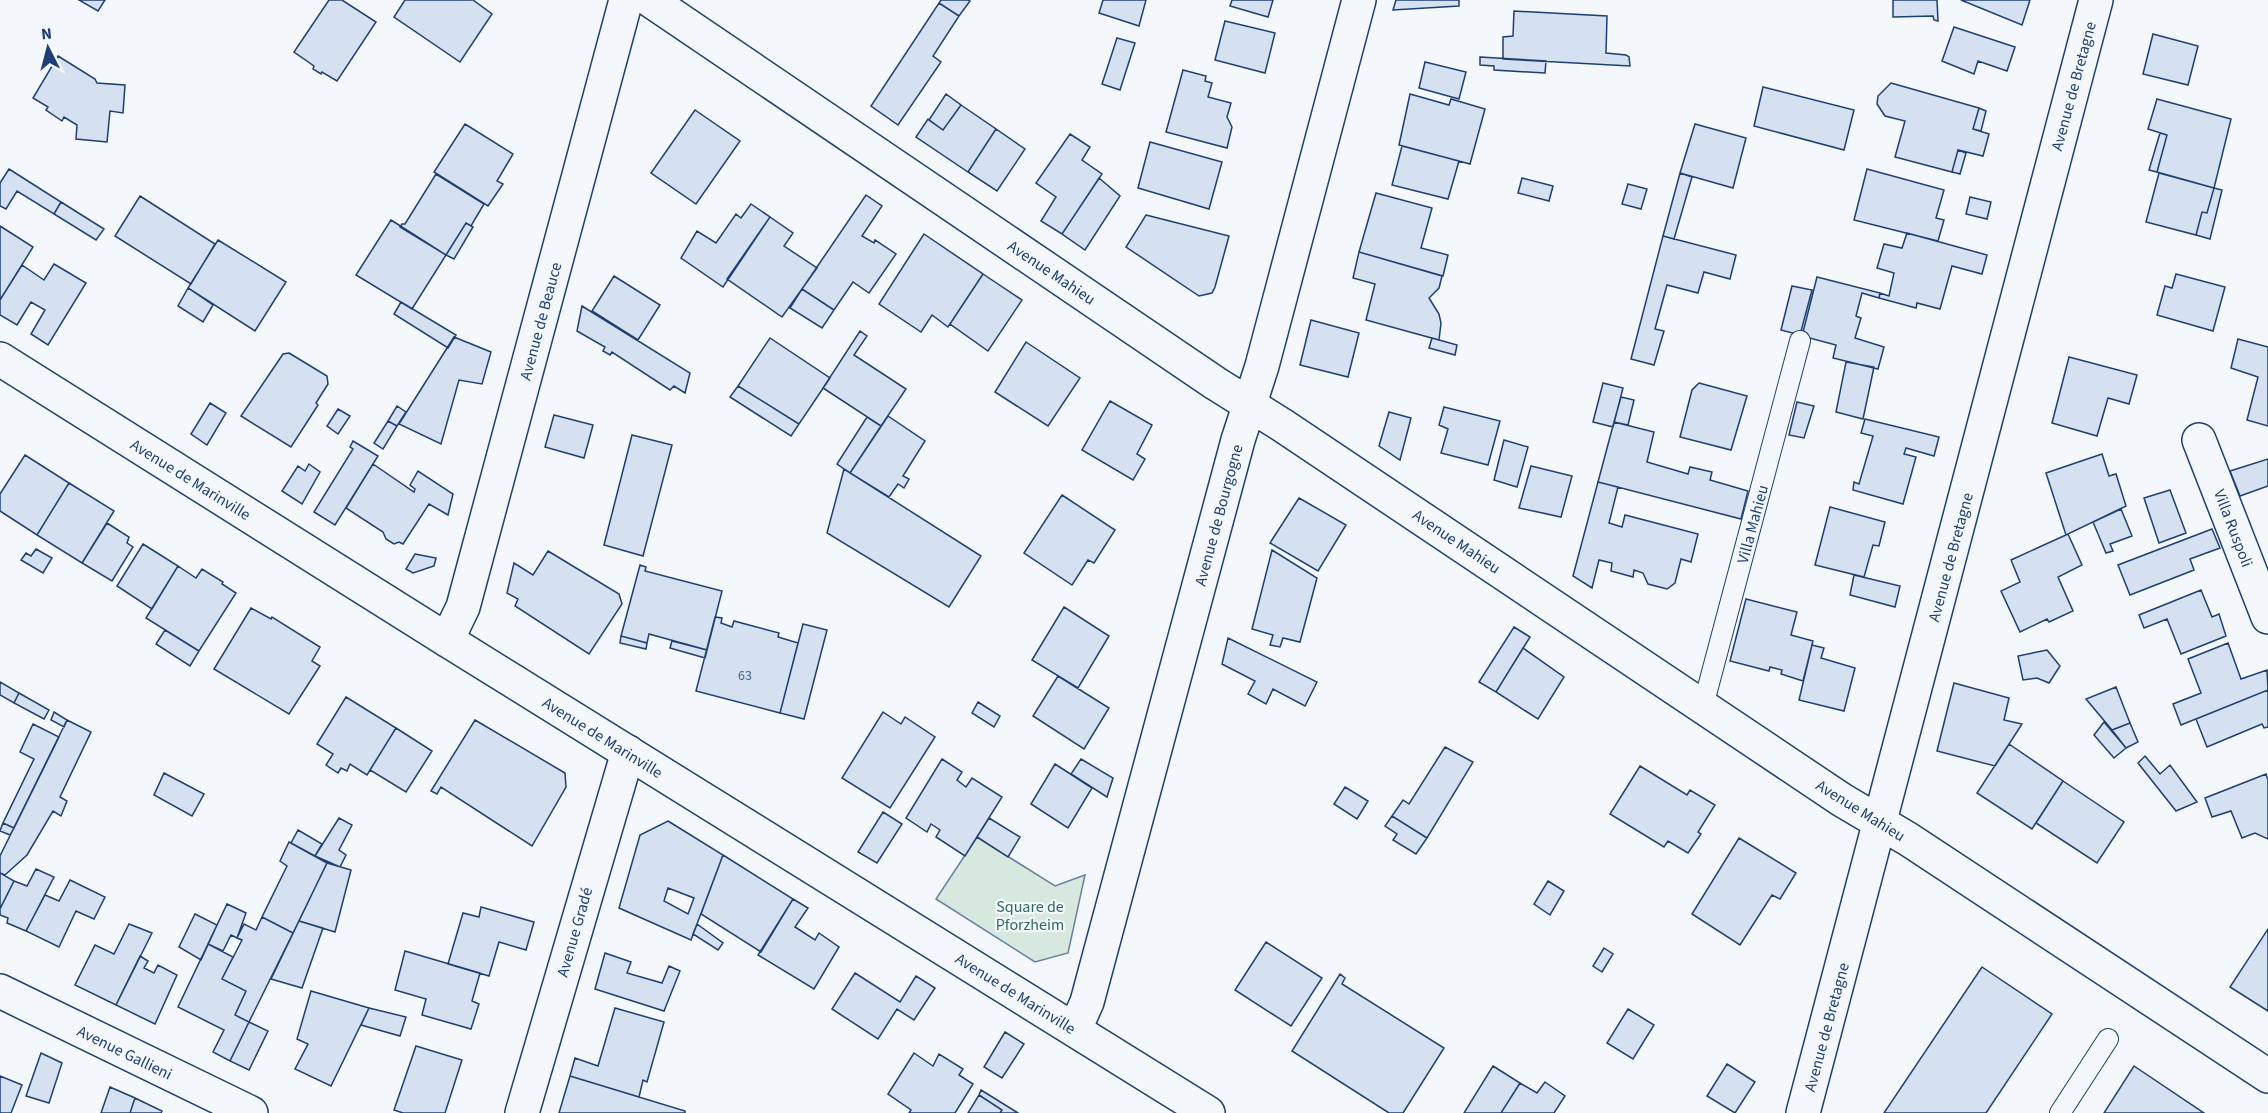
<svg xmlns="http://www.w3.org/2000/svg" width="2268" height="1113" font-family="'Source Sans 3',sans-serif">
	<style>
		.green { fill: #d7e8df; stroke: #687fa3; stroke-width: 1.5 }
		.building { fill: #d5e0f0; stroke: #1d3f73; stroke-width: 1.5; fill-rule: evenodd }
		.lines { fill: none; stroke-linecap: round; stroke-linejoin: round }
		.service-casing { stroke: #1d3f73; stroke-width: 22 }
		.minor-casing { stroke: #1d3f73; stroke-width: 36 }
		.tertiary-casing { stroke: #1d3f73; stroke-width: 36 }
		.service { stroke: #f4f7fb; stroke-width: 20 }
		.minor { stroke: #f4f7fb; stroke-width: 33 }
		.tertiary { stroke: #f4f7fb; stroke-width: 33 }
		.labels { text-anchor: middle; stroke-width: 4.5; stroke-linejoin: round; paint-order: stroke }
		.number-label { font-size: 14px; fill: #4b6792 }
		.street-label { font-size: 16px; fill: #1d3f73; stroke: #f4f7fb }
		.park-label { font-size: 16px; fill: #2c6c60; stroke: #f4f7fb }
	</style>
	<rect width="100%" height="100%" fill="#f4f7fb"/>
	<path class="green" d="M977,837L1055,886L1085,875L1068,953L1035,962L936,899Z"/>
	<path class="building" d="M79,0H105L98,11Z
		M329,0H342L376,22L337,81L322,72L321,74L313,69L314,66L294,52Z
		M405,0H473L492,14L460,62L394,17Z
		M941,0H968L970,1L959,16L939,3Z
		M1103,0H1146L1139,26L1099,13Z
		M1232,0H1273L1268,17L1230,6Z
		M1396,0H1459V6L1393,10Z
		M1893,0H1937L1938,21L1934,20L1933,16L1893,17Z
		M1961,0H2030L2022,25Z
		M939,3L959,16L933,56L941,62L898,125L871,106Z
		M1514,11L1607,16L1606,53L1626,55L1629,57L1630,66L1503,59V37L1513,36Z
		M1225,21L1275,33L1265,73L1215,60Z
		M1954,27L2015,47L2007,71L1978,61L1974,74L1942,61Z
		M2153,34L2198,46L2188,85L2143,74Z
		M1117,38L1135,43L1120,90L1102,84Z
		M58,56L95,79L97,83L125,85L123,113L110,111L107,142L76,139L77,125L64,117L62,121L46,110L48,107L33,98Z
		M1480,57L1546,61L1545,73L1494,70V66L1480,65Z
		M1425,62L1466,72L1459,99L1419,88Z
		M1183,70L1206,76L1205,81L1212,83L1208,97L1231,103L1227,117L1232,127L1227,148L1166,132Z
		M1891,83L1979,108L1973,129L1989,134L1983,156L1958,150L1952,172L1895,157L1905,121L1885,116L1877,104L1878,96Z
		M1763,87L1854,110L1844,150L1754,126Z
		M946,94L961,105L943,130L929,120Z
		M1410,94L1449,105L1451,99L1485,109L1470,164L1399,145Z
		M2157,99L2231,119L2214,188L2157,172L2167,135L2148,129Z
		M961,105L996,129L968,172L916,137L928,119L943,130Z
		M1979,108L1986,111L1981,131L1973,129Z
		M695,110L740,141L696,204L651,173Z
		M465,124L513,154L497,181L503,184L488,206L434,172Z
		M1695,124L1746,138L1733,188L1680,173Z
		M996,129L1025,149L997,191L968,172Z
		M2160,133L2167,135L2157,172L2149,170Z
		M1070,134L1090,147L1082,160L1102,174L1062,234L1041,221L1056,197L1036,183Z
		M1150,142L1222,162L1209,209L1138,188Z
		M1402,146L1459,161L1448,199L1392,185Z
		M1958,150L1966,153L1960,174L1952,172Z
		M9,169L61,202L54,214L17,191L6,209L0,206V183Z
		M1867,169L1944,190L1936,218L1944,220L1938,241L1854,220Z
		M1680,173L1692,177L1674,239L1663,236Z
		M2159,173L2214,188L2207,213L2202,212L2196,235L2146,222Z
		M436,174L484,204L471,226L466,223L446,255L400,227L402,224H405Z
		M1099,178L1120,196L1085,250L1062,234Z
		M1522,178L1553,186L1549,201L1518,193Z
		M1628,184L1647,189L1641,209L1622,204Z
		M2214,188L2222,190L2210,239L2196,235L2202,212L2207,213Z
		M1376,193L1432,208L1421,248L1448,255L1443,276L1359,252Z
		M866,195L882,206L862,236L874,243L875,240L896,254L869,293L853,282L834,310L802,289Z
		M140,196L215,244L191,284L115,236Z
		M1970,197L1991,202L1987,219L1966,214Z
		M61,202L104,229L96,240L54,214Z
		M751,204L770,217L723,287L681,258L697,231L716,243L736,214L741,218Z
		M1146,215L1229,236L1215,287L1212,293L1199,296L1126,247Z
		M770,217L793,233L784,246L817,268L782,317L727,279Z
		M391,220L446,255L412,309L356,275Z
		M466,223L473,227L454,259L446,255Z
		M0,226L33,247L0,300Z
		M1907,233L1987,255L1982,274L1952,266L1940,309L1917,303L1916,308L1879,298L1880,293L1889,296L1894,273L1877,268L1884,244L1902,248Z
		M924,234L983,274L948,327L932,315L921,332L879,304Z
		M1663,236L1736,255L1730,279L1704,272L1698,293L1667,285L1655,329L1664,331L1654,365L1631,359Z
		M218,240L286,282L255,331L188,288Z
		M1359,252L1442,276L1439,288L1429,298L1439,314L1441,323L1439,340L1366,320L1375,284L1353,278Z
		M54,264L86,283L48,345L31,334L45,310L31,302L17,325L0,315V300L22,265L44,280Z
		M983,274L1022,300L988,351L950,324Z
		M2176,274L2225,287L2213,331L2157,315L2165,286L2172,288Z
		M614,276L660,305L638,340L592,311Z
		M1817,277L1880,293L1879,298L1862,293L1856,316L1861,318L1855,338L1884,347L1878,369L1833,358L1836,345L1802,336Z
		M1792,286L1812,290L1800,335L1781,330Z
		M188,288L213,305L203,322L178,306Z
		M802,289L834,310L822,328L790,308Z
		M401,302L456,335L448,348L394,314Z
		M582,306L690,373L685,393L674,386L670,390L612,352L610,355L603,351L605,347L577,331Z
		M1311,320L1359,333L1348,377L1300,365Z
		M860,331L867,336L854,355L906,389L881,426L823,388Z
		M454,337L491,352L482,384L459,380L441,444L399,424Z
		M770,338L830,378L799,424L738,386Z
		M1432,338L1457,345L1455,355L1429,348Z
		M2238,339L2268,347V426L2247,420L2258,377L2231,368Z
		M1026,342L1080,378L1048,426L995,392Z
		M289,353L327,376L328,384L316,403L318,405L291,447L241,416L283,354Z
		M2069,357L2137,375L2129,404L2108,398L2097,436L2052,423Z
		M1846,362L1874,367L1863,419L1836,412Z
		M1603,383L1623,388L1613,427L1593,422Z
		M1699,383L1747,396L1731,450L1680,437L1692,390Z
		M738,386L799,424L791,436L730,397Z
		M1621,397L1634,400L1628,425L1614,422Z
		M1110,401L1152,425L1137,454L1145,459L1133,480L1082,450Z
		M1797,402L1814,406L1804,438L1789,435Z
		M210,403L226,413L207,445L191,434Z
		M397,406L406,412L397,426L388,421Z
		M1444,407L1500,421L1488,465L1441,453L1448,429L1439,425Z
		M338,409L350,416L338,434L327,426Z
		M1389,412L1411,418L1400,460L1379,446Z
		M554,415L593,425L584,458L545,447Z
		M888,416L925,441L903,476L909,479L904,488L898,484L889,497L850,473Z
		M867,417L881,426L850,473L837,464Z
		M1865,419L1939,437L1934,456L1906,448L1904,454L1916,457L1903,504L1853,490L1854,482L1859,484L1873,436L1861,433Z
		M388,421L397,426L383,449L374,443Z
		M1614,422L1654,432L1647,462L1688,474L1690,467L1712,472L1710,480L1748,491L1741,519L1598,482Z
		M632,435L672,445L643,556L604,545Z
		M1504,440L1528,447L1517,487L1494,480Z
		M353,441L378,456L335,525L314,512L353,449L350,447Z
		M2102,454L2109,476L2116,474L2126,506L2066,535L2046,473Z
		M25,455L69,483L37,535L0,511V494Z
		M2268,459V486L2240,496L2230,471Z
		M309,464L320,472L302,504L282,491L298,466L305,471Z
		M373,464L414,492L415,489L410,485L418,471L453,494L448,515L429,504L403,544L399,542L394,544L386,539L383,532L346,508Z
		M1531,466L1572,476L1561,517L1519,508Z
		M844,469L981,556L949,607L827,533Z
		M1598,482L1618,487L1609,523L1622,527L1625,515L1698,534L1691,562L1681,559L1675,583L1667,589L1648,584L1643,573L1634,570L1633,577L1611,571L1612,563L1599,560L1592,588L1573,576Z
		M69,483L114,511L82,563L37,535Z
		M2170,490L2186,533L2159,543L2144,498Z
		M1062,495L1115,530L1094,563L1088,560L1072,585L1024,553Z
		M1299,498L1346,525L1318,571L1270,543Z
		M1830,507L1885,522L1879,546L1873,545L1864,577L1815,565Z
		M2121,509L2132,536L2110,544L2113,551L2106,553L2093,522Z
		M107,523L129,537L127,543L133,547L112,581L82,563Z
		M2212,529L2220,548L2190,559L2194,570L2130,595L2118,565Z
		M2068,534L2082,565L2058,577L2073,611L2049,622L2047,619L2020,632L2001,591L2020,582L2011,560Z
		M143,544L178,566L152,609L117,586Z
		M36,549L52,558L43,573L21,560L26,553L31,556Z
		M1272,550L1317,578L1300,642L1283,638L1280,647L1270,645L1273,635L1252,629Z
		M548,551L619,594L622,604L589,654L515,606L518,599L507,593L514,563L533,575Z
		M415,554L436,558L434,566L413,573L406,569Z
		M640,565L646,567L645,571L722,591L707,650L649,634L647,643L621,636Z
		M178,566L196,578L202,569L223,582L222,584L236,593L199,651L146,618Z
		M1854,575L1900,586L1895,607L1850,595Z
		M2201,590L2212,617L2219,614L2226,636L2181,654L2167,619L2144,628L2139,615Z
		M1746,599L1797,612L1791,635L1813,641L1803,681L1781,674L1782,670L1770,667L1769,671L1730,661Z
		M1064,607L1109,636L1078,688L1032,660Z
		M251,608L271,619L272,617L320,647L312,661L320,666L289,714L214,669Z
		M715,617L722,618L721,623L732,627L734,621L779,633L778,637L798,643L780,713L696,691Z
		M803,624L827,630L804,719L780,713Z
		M1514,627L1530,637L1496,692L1479,682Z
		M165,630L199,651L190,666L156,644Z
		M621,636L647,643L646,649L620,643Z
		M1228,638L1317,682L1305,706L1273,689L1266,704L1248,694L1255,681L1222,664Z
		M672,641L707,650L705,658L670,648Z
		M2228,643L2241,679L2267,670L2268,690L2181,725L2173,704L2201,693L2188,659Z
		M1812,645L1824,648L1821,658L1855,668L1844,711L1799,700Z
		M1523,648L1564,677L1538,719L1496,692Z
		M2047,650L2060,666L2049,683L2037,678L2023,680L2018,656Z
		M1058,676L1109,708L1084,749L1033,716Z
		M0,682L19,693L14,703L0,695Z
		M1954,683L2009,698L2004,720L2022,724L1995,766L1937,751Z
		M2116,687L2130,723L2112,730L2086,699Z
		M2268,690V727L2264,728L2262,724L2207,747L2196,719Z
		M19,693L49,710L44,719L14,703Z
		M346,697L396,728L367,775L350,764L347,771L341,768L338,773L326,765L333,754L317,744Z
		M978,702L1000,716L994,727L972,713Z
		M54,712L67,720L64,727L51,720Z
		M883,712L901,724L905,717L935,737L890,808L842,778Z
		M67,720L91,732L60,797L67,801L61,816L53,811L27,855L5,875L0,873V856Z
		M475,720L565,773L566,787L532,846L441,787L437,794L431,791Z
		M2104,722L2126,748L2114,758L2094,735Z
		M2130,723L2138,742L2126,748L2112,730Z
		M33,724L59,737L14,828L3,823L34,759L20,752Z
		M396,728L432,751L406,792L370,770Z
		M2009,744L2063,781L2032,829L1977,793Z
		M1445,747L1473,762L1427,838L1392,816L1403,800L1409,804Z
		M2145,756L2160,774L2170,765L2197,802L2176,811L2138,763Z
		M942,759L962,772L957,780L966,787L972,778L1002,797L965,856L936,837L940,830L931,824L927,832L906,818Z
		M1081,759L1113,778L1107,797L1071,774Z
		M1055,764L1092,788L1068,828L1031,804Z
		M1640,766L1687,795L1690,790L1715,805L1698,832L1701,834L1688,853L1668,841L1664,847L1610,814Z
		M164,773L204,794L192,816L154,795Z
		M2266,774L2268,780V839L2255,833L2242,838L2231,811L2212,817L2205,798Z
		M2063,781L2124,822L2097,863L2036,823Z
		M1345,787L1368,801L1357,819L1334,804Z
		M883,812L902,824L877,863L858,852Z
		M1392,816L1427,838L1416,854L1393,840L1397,834L1385,826Z
		M339,818L352,825L339,850L346,855L340,867L315,856Z
		M989,818L1020,837L1008,857L977,837Z
		M668,821L723,855L691,940L619,908L640,835ZM668,888L694,898L688,914L664,901Z
		M3,823L14,828L10,835L0,831Z
		M298,830L322,844L315,856L291,843Z
		M1739,838L1796,873L1780,899L1772,895L1740,945L1692,914Z
		M289,842L327,863L293,933L262,917L287,866L280,861Z
		M723,855L793,899L761,952L701,914Z
		M327,863L351,870L335,932L299,921Z
		M36,869L54,877L26,931L7,923L8,918L0,915V909L14,881L27,886Z
		M0,873L14,881L0,909Z
		M70,880L105,897L94,919L76,911L59,947L26,931L45,895L59,901Z
		M1548,881L1564,891L1550,915L1534,904Z
		M793,899L808,908L795,927L815,940L819,933L839,947L814,989L758,955Z
		M227,904L246,913L237,938L231,935L223,951L208,944Z
		M481,907L534,922L526,950L499,942L489,976L448,964L463,913L479,917Z
		M195,914L217,925L201,960L179,947Z
		M262,917L293,933L249,1022L235,1015L246,991L222,979L242,940L237,938L244,924L256,930Z
		M299,921L323,928L302,988L271,979Z
		M129,924L152,933L116,1005L75,985L95,945L114,954Z
		M697,924L723,943L718,950L693,934Z
		M2268,929V1011L2230,987Z
		M1266,942L1322,978L1291,1026L1235,990Z
		M208,944L233,957L222,979L246,991L235,1015L249,1022L230,1061L213,1052L224,1030L178,1007Z
		M1604,948L1613,954L1602,972L1593,966Z
		M405,951L480,973L472,1001L479,1004L471,1029L422,1015L426,999L395,990Z
		M605,953L631,962L627,973L662,983L669,966L680,971L664,1011L595,989Z
		M140,956L148,961L144,968L154,973L158,965L177,975L155,1024L116,1005Z
		M1982,967L2052,1014L1986,1113H1884Z
		M855,973L900,1002L916,976L935,988L914,1020L897,1009L878,1039L832,1009Z
		M1340,974L1345,978L1342,984L1444,1048L1403,1113H1389L1292,1051Z
		M311,991L369,1008L331,1086L295,1069L308,1044L297,1039Z
		M369,1008L406,1017L400,1036L361,1025Z
		M615,1008L664,1022L647,1082L643,1080L639,1097L570,1076L575,1058L598,1066Z
		M1628,1009L1654,1025L1633,1059L1607,1043Z
		M249,1022L268,1031L249,1070L230,1061Z
		M1005,1032L1024,1044L1002,1078L984,1067Z
		M416,1046L462,1060L445,1113H403L394,1110Z
		M41,1053L62,1063L49,1103L26,1096Z
		M914,1053L933,1066L939,1054L963,1069L959,1075L973,1084L955,1113H909L911,1110L888,1094Z
		M1727,1064L1755,1082L1735,1113L1707,1096Z
		M1493,1066L1520,1083L1501,1113H1464Z
		M2134,1066L2204,1113H2104Z
		M0,1076L22,1085L11,1113H0Z
		M570,1076L685,1111V1113H559Z
		M1545,1082L1565,1096L1554,1113H1501L1520,1083L1537,1093Z
		M110,1087L135,1098L130,1113H101Z
		M981,1090L1018,1113H1000L1002,1110L979,1095Z
		M979,1095L1002,1110L1000,1113H968Z
		M135,1098L162,1111L161,1113H130Z"/>
	<g class="lines">
		<defs>
			<path id="service" d="M1703,706L1800,341
				M2060,1113L2108,1039"/>
			<path id="minor" d="M650,0L1215,383L1282,425L1842,800L1908,839L2268,1076
				M2199,440L2268,617
				M447,640L463,607L626,0
				M0,991L251,1113
				M1075,1029L1087,1002L1238,440L1262,366L1359,0
				M522,1113L628,752
				M1803,1113L2096,0"/>
			<path id="tertiary" d="M0,359L447,640L1208,1113"/>
		</defs>
		<use href="#service" class="service-casing"/>
		<use href="#minor" class="minor-casing"/>
		<use href="#tertiary" class="tertiary-casing"/>
		<use href="#service" class="service"/>
		<use href="#minor" class="minor"/>
		<use href="#tertiary" class="tertiary"/>
	</g>
	<g class="labels">
		<g class="number-label">
			<text x="745" y="680">63</text>
		</g>
		<g class="street-label">
			<text transform="translate(2073 86) rotate(-75)" y="6">Avenue de Bretagne</text>
			<text transform="translate(1052 272) rotate(34)" y="6">Avenue Mahieu</text>
			<text transform="translate(540 321) rotate(-75)" y="6">Avenue de Beauce</text>
			<text transform="translate(191 479) rotate(32)" y="6">Avenue de Marinville</text>
			<text transform="translate(1218 515) rotate(-75)" y="6">Avenue de Bourgogne</text>
			<text transform="translate(1752 524) rotate(-75)" y="6">Villa Mahieu</text>
			<text transform="translate(2234 528) rotate(69)" y="6">Villa Ruspoli</text>
			<text transform="translate(1457 541) rotate(34)" y="6">Avenue Mahieu</text>
			<text transform="translate(1950 557) rotate(-75)" y="6">Avenue de Bretagne</text>
			<text transform="translate(603 737) rotate(32)" y="6">Avenue de Marinville</text>
			<text transform="translate(1861 810) rotate(32)" y="6">Avenue Mahieu</text>
			<text transform="translate(574 932) rotate(-74)" y="6">Avenue Gradé</text>
			<text transform="translate(1016 993) rotate(32)" y="6">Avenue de Marinville</text>
			<text transform="translate(1826 1027) rotate(-75)" y="6">Avenue de Bretagne</text>
			<text transform="translate(125 1052) rotate(26)" y="6">Avenue Gallieni</text>
		</g>
		<g class="park-label">
			<text x="1030" y="912">Square de<tspan x="1030" dy="18">Pforzheim</tspan></text>
		</g>
	</g>
	<g transform="translate(48 48) rotate(354)" stroke="#f4f7fb" stroke-width="4.5" paint-order="stroke">
	<path d="M0-4.5L10 22L0 15L-10 22Z" fill="#1d3f73"/>
	<text y="-9" font-size="16" font-weight="bold" text-anchor="middle" fill="#1d3f73">N</text>
	</g>
</svg>
